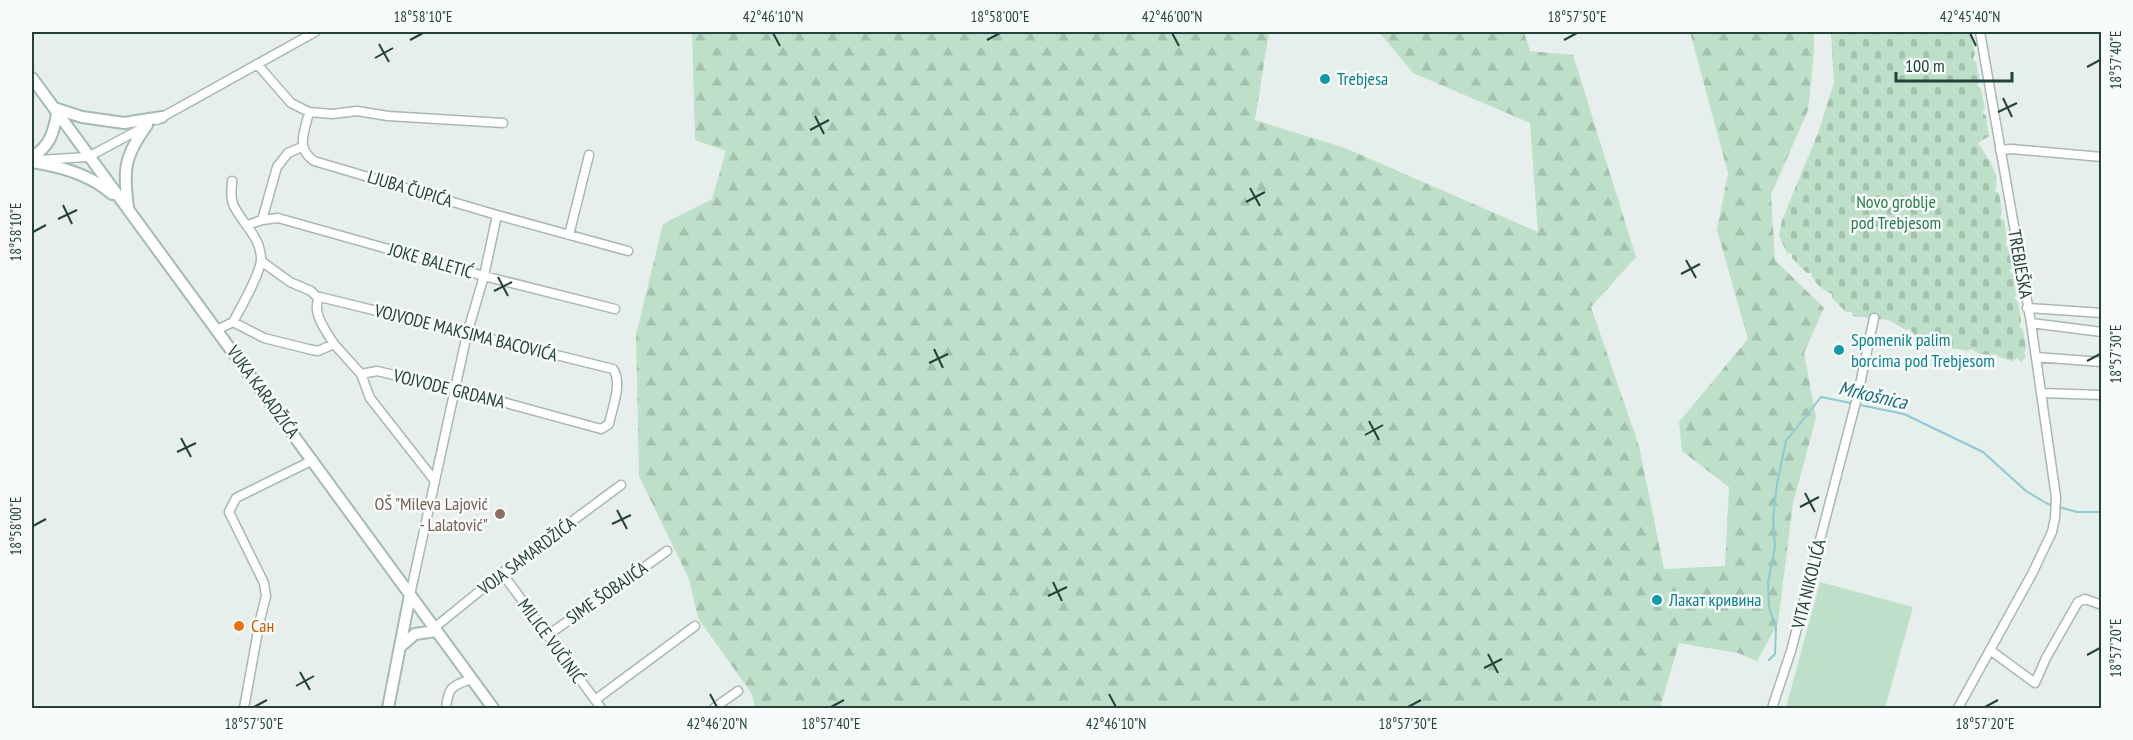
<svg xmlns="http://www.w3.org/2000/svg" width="2133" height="740" font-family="'PT Sans Narrow',sans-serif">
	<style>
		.forest { fill: url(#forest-firs) }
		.cemetery { fill: url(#cemetery-stones) }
		.pitch { fill: #bfe0c8 }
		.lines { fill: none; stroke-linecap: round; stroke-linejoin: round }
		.stream { stroke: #8ec9d4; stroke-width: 2 }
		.street-casing { stroke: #a8b8b2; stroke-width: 11 }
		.secondary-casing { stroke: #a4bbb3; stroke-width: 14 }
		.street { stroke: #fff; stroke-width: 8 }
		.secondary { stroke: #fff; stroke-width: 10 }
		.ticks { fill: none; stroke: #24423a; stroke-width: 2 }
		.culture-dot { fill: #0f9aa8; stroke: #f7fbf9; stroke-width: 2 }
		.education-dot { fill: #8d6e63; stroke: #f7fbf9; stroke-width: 2 }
		.food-dot { fill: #e8710a; stroke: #f7fbf9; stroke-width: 2 }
		.labels { text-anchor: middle; stroke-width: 5; stroke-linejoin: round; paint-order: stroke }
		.culture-label { font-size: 18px; fill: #0d838f; stroke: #f7fbf9; text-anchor: start }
		.street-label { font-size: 18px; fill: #24423a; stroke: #f7fbf9 }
		.park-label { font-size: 18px; fill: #2d7a4b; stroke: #f7fbf9 }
		.education-label { font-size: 18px; fill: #785e54; stroke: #f7fbf9; text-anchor: end }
		.food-label { font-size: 18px; fill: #c56008; stroke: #f7fbf9; text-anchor: start }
		.water-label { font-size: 20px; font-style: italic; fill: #1c6f80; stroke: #f7fbf9 }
		.neatline { fill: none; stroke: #24423a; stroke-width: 2 }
		.ticks-label { font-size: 15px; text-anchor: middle; fill: #24423a }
	</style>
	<defs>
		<pattern id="forest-firs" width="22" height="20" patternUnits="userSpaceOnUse" patternTransform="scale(1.5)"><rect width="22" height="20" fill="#bfe0c8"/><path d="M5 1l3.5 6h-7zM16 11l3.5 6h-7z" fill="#a4c1ad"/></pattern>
		<pattern id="cemetery-stones" width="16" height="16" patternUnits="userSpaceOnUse" patternTransform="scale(1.5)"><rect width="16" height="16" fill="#bfe0c8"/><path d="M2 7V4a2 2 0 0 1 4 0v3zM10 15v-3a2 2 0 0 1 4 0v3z" fill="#a4c1ad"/></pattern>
	</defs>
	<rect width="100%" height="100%" fill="#e6efeb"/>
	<path class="forest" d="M692,32H1269L1255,120L1345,148L1538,232L1530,123L1413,73L1379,32H1524L1530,51L1573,55L1636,257L1591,307L1639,446L1664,569L1725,566L1729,487L1682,451L1679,422L1748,339L1717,230L1728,173L1690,32H1814V51L1808,110L1771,195L1775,260L1824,308L1804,353L1816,418L1793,503L1778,623L1757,661L1738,653L1679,643L1660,708H755L752,694L698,618L689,579L639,476L636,335L663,224L712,199L726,151L695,140Z"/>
	<path class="cemetery" d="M1831,32H1970L1975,54L1973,59L1976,62L1980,82L1977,85L1981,89L1985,109L1982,112L1986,116L1989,136L1978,143C1987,157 2001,174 1995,191L1999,193L2002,213L2000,218L2004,220L2007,240L2005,245L2008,247L2012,267L2009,271L2013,274L2016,295L2014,298L2018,302L2021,322L2019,326L2023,330L2026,349L2024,353L2026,357L2021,362L2017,358L2013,361L1998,357L1995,354C1986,356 1979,354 1971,349L1967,351C1948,347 1920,346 1910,329L1906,330L1888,320L1853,316L1852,312H1846L1832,298V294C1823,290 1814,283 1811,273H1807L1792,258V254L1787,253L1779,236L1782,220L1818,133L1834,83Z"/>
	<path class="pitch" d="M1820,582L1913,607L1885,708H1786Z"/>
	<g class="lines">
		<path class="stream" d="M2059,507L2077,512H2102
			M1769,660L1775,654L1776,628L1769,607L1768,582L1775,547L1773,519L1777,484L1786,441L1821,397L1904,414L1983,452L2026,491L2046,503L2053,506"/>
		<defs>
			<path id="street" d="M257,64L291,103L309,112L332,114L357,111L388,116L503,123
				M309,112C305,131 295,148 314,161L497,215L628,251
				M157,120L315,32
				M2000,150L2011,149L2102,157
				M38,160L88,157L146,126
				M232,181C232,189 230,197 233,204C241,223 260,235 261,258C262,271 240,309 233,322
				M262,220L277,167L288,153L302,147
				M248,225L262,220L278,218L484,276L615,309
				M569,235L589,155
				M261,261L290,282L311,291L318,298
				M2027,308L2102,313
				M2031,323L2102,332
				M217,330L233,322L264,338L308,349L318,351L334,344L361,374L377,371L455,389L601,429L609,424C612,408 623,383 613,369L320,297C310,311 326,331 334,344
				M2036,357L2102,362
				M361,374L370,398L435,481
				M2041,393L2102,395
				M502,573L601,708
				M410,595L467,334L484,276L497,215
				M434,628L502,573L621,485
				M548,635L667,551
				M1990,650L2035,683L2046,658L2078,602L2085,599L2102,605
				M595,700L695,626
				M244,708L260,620L266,596L264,583L229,512L236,498L313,460
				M446,708C449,686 451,687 471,679
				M714,708L738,691
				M1772,708L1791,651L1858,394L1874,318
				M1958,708L2032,574L2052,532L2055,518L2056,497L2031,323L1980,32"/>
			<path id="secondary" d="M32,78L493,708
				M54,108L82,117L124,123L162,117
				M32,157C49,147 54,133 57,113
				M32,162C59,166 91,175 112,194
				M128,208C123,169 124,157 147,125
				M400,647L415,634L436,631
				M388,708L410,595"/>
		</defs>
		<use href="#street" class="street-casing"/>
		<use href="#secondary" class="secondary-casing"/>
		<use href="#street" class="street"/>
		<use href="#secondary" class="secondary"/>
	</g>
	<path class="ticks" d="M773,33L780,46M1172,33L1179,46M1970,33L1976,46M410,40L423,33M987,40L1000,33M1564,40L1577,33M379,44L389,62M375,58L393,48M2087,67L2100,60M2003,98L2012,117M1998,112L2017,103M815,116L824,134M810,130L829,120M1250,188L1260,206M1246,202L1265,192M63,205L72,224M58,219L77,210M33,232L46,225M1686,260L1696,278M1681,274L1700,264M498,277L508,296M494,291L512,282M934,349L943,368M2087,361L2100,354M929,363L948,354M1369,421L1379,440M1365,435L1383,425M181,438L191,457M177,452L196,443M1805,493L1815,512M1800,507L1819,497M617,510L627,529M612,524L631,515M33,526L46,519M1053,582L1062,601M1048,596L1067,587M1488,654L1498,673M2087,655L2100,648M1484,668L1502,659M300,672L310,690M296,686L314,676M710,694L717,707M1109,694L1116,707M254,707L267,700M831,707L844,700M1408,707L1421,700M1985,707L1998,700"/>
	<g class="culture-dot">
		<circle cx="1325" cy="79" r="6"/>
		<circle cx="1839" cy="350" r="6"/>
		<circle cx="1657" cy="600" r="6"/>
	</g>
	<circle class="education-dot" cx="500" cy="514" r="6"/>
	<circle class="food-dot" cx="239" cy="626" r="6"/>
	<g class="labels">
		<g class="culture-label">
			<text x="1337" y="85">Trebjesa</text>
			<text x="1851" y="346">Spomenik palim<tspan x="1851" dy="21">borcima pod Trebjesom</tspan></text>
			<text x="1669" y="606">Лакат кривина</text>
		</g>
		<g class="street-label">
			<text transform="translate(410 189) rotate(17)" y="6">LJUBA ČUPIĆA</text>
			<text transform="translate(431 261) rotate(16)" y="6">JOKE BALETIĆ</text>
			<text transform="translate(2020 264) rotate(80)" y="6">TREBJEŠKA</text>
			<text transform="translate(466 333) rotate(14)" y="6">VOJVODE MAKSIMA BACOVIĆA</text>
			<text transform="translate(449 389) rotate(14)" y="6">VOJVODE GRDANA</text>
			<text transform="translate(263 392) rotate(54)" y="6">VUKA KARADŽIĆA</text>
			<text transform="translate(527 556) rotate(-37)" y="6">VOJA SAMARDŽIĆA</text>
			<text transform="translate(1809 584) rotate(-76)" y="6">VITA NIKOLIĆA</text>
			<text transform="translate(607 593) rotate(-35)" y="6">SIME ŠOBAJIĆA</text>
			<text transform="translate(551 641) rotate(54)" y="6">MILICE VUČINIĆ</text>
		</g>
		<g class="park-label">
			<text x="1896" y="208">Novo groblje<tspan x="1896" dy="21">pod Trebjesom</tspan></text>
		</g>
		<g class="education-label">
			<text x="488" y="510">OŠ "Mileva Lajović<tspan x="488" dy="21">- Lalatović"</tspan></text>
		</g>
		<g class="food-label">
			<text x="251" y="632">Сан</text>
		</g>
		<g class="water-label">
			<text transform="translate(1873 395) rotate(13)" y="7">Mrkošnica</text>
		</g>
	</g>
	<rect width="2133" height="740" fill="none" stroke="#f7fbf9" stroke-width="66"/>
	<path d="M1896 72v9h116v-9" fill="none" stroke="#24423a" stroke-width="3"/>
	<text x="1905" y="72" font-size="18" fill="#24423a" stroke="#f7fbf9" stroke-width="4.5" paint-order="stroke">100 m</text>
	<rect x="33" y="33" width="2067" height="674" class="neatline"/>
	<g class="ticks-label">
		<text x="423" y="22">18°58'10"E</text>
		<text x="773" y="22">42°46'10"N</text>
		<text x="1000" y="22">18°58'00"E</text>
		<text x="1172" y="22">42°46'00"N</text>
		<text x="1577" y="22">18°57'50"E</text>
		<text x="1970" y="22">42°45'40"N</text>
		<text transform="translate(2116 60) rotate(-90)" y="5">18°57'40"E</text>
		<text transform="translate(16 232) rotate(-90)" y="5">18°58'10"E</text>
		<text transform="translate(2116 354) rotate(-90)" y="5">18°57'30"E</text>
		<text transform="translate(16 526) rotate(-90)" y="5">18°58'00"E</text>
		<text transform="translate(2116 648) rotate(-90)" y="5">18°57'20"E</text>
		<text x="254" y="729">18°57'50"E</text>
		<text x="717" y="729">42°46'20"N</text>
		<text x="831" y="729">18°57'40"E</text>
		<text x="1116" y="729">42°46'10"N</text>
		<text x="1408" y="729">18°57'30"E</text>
		<text x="1985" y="729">18°57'20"E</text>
	</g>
</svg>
